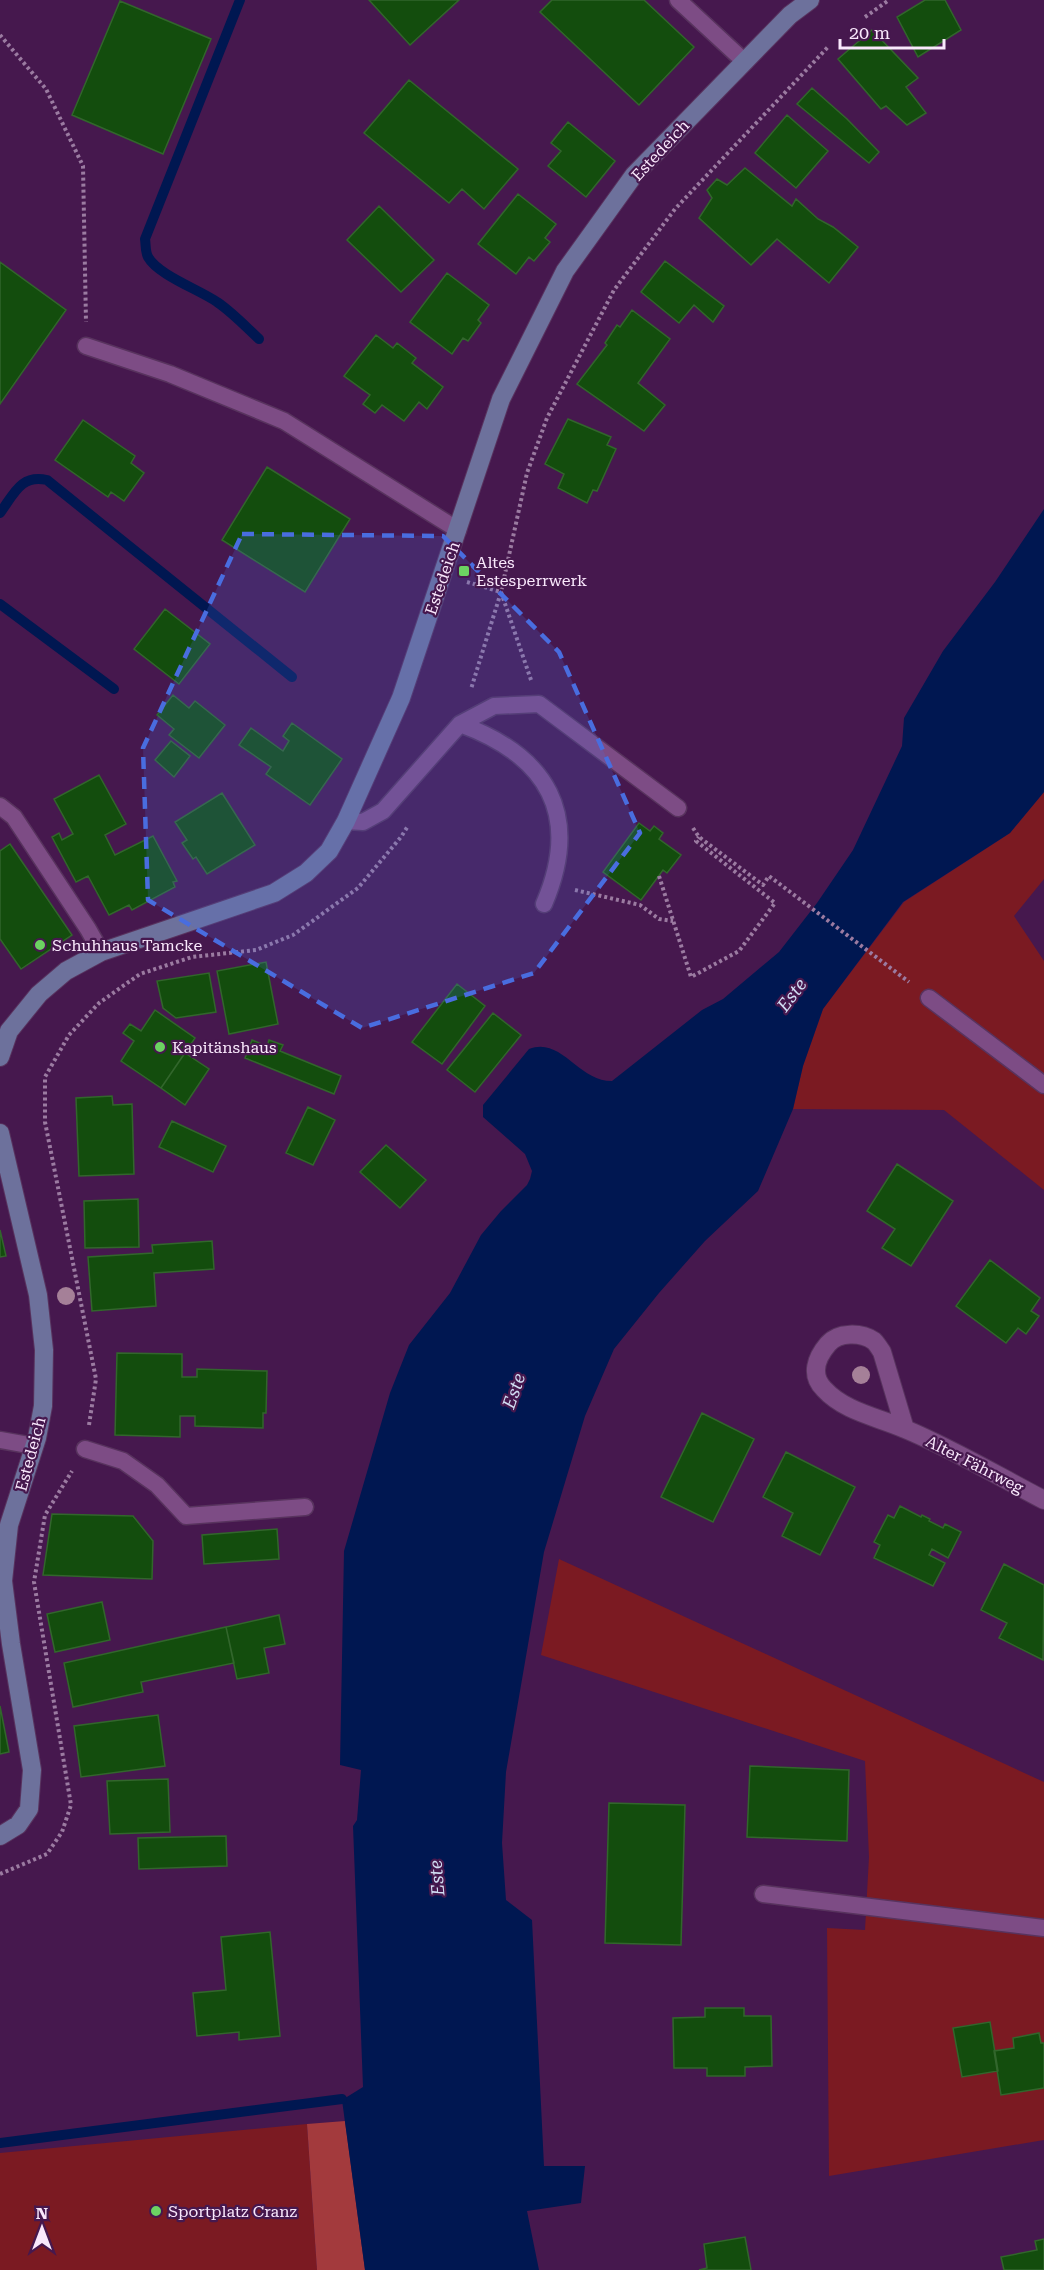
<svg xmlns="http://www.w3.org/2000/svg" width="1044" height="2270" font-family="'Roboto Serif',serif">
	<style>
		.green { fill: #7b1a22 }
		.forest { fill: #a33a3d }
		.water { fill: #001751 }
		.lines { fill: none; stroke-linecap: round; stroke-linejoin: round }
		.stream { stroke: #001751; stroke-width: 10 }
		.building { fill: #134d0d; stroke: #32662c; stroke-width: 1.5 }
		.lane-casing { stroke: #58335e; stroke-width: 19 }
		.street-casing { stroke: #58335e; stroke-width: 20 }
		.secondary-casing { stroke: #58335e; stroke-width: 20 }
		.path { stroke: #9b7ba1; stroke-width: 4; stroke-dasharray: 3 3; stroke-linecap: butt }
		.lane { stroke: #7d4c85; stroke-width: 16 }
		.street { stroke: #7d4c85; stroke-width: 18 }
		.secondary { stroke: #6d719c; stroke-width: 18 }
		.tree { fill: #a58098 }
		.marked { fill: #496ddf; fill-opacity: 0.2; stroke: #496ddf; stroke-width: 4.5; stroke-dasharray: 12 8; stroke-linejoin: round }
		.poi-dot { fill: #6cd362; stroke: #46184e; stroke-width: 2 }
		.labels { text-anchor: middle; stroke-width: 4.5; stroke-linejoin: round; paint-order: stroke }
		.street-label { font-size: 16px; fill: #f9e8fc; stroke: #46184e }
		.poi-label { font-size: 16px; fill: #f9e8fc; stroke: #46184e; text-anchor: start }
		.water-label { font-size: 18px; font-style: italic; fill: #d1def4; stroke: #46184e }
	</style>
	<rect width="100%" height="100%" fill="#46184e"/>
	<path class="green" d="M1044,792V879L1014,916L1044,961V1190L944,1110L793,1109L803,1066L823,1009L904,902L1010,833Z
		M559,1559L1044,1782V2140L829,2176L827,1928L865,1930L869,1857L865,1761L541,1655Z
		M307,2124L317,2270H0V2153Z"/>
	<path class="forest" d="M345,2121L365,2270H317L307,2124Z"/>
	<path class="water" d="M1044,509V792L1010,833L903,902L823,1009L803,1066L793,1109L758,1191L705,1241L659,1293L614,1349L585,1416L544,1552L506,1772L502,1843L506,1900L532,1920L544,2166H585L581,2203L527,2211L539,2270H365L342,2100L363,2087L353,1826L357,1820L361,1770L340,1765L344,1551L390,1393L409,1345L450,1293L481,1235L501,1211L527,1185L530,1179L532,1171L525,1154L483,1117V1105L529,1049C561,1036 578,1081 612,1081L702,1010L723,999L779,952L817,903L853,850L902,746L904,718L943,651L995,582Z"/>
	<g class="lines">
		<path class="stream" d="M240,0L145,239C146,245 145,251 148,257C158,275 200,290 217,302C232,312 246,327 259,339
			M0,513C14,494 21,474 47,480L292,677
			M0,604L114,689
			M0,2143L342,2099"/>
	</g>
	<path class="building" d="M369,0H459L410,45Z
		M552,0H644L694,47L639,105L540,12Z
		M925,0H945L961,30L918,57L897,17Z
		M120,1L211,39L163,154L72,115Z
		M872,30L918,78L906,87L926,113L907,125L886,106L881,109L838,59Z
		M409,80L518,169L484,209L462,189L449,203L364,133Z
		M812,88L847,119L879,152L869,163L797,104Z
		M787,115L828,151L796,188L755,153Z
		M568,122L615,161L586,197L548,166L561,151L551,143Z
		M745,168L792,206L796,199L818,219L833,227L858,247L829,283L777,239L751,265L699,218L712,198L707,190L717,179L727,185Z
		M518,194L556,224L545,238L550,242L534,261L529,257L516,274L478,244Z
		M379,206L434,260L401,292L347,240Z
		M665,261L724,306L713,322L694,305L679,323L641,292Z
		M0,262L66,310L0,404Z
		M447,273L489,305L478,320L481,323L468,341L463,338L452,354L410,322Z
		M632,310L670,339L638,383L665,405L644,431L577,384L607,345L605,343L617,325L620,327Z
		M376,335L393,348L397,343L416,358L412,363L443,387L427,409L419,402L404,421L382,405L375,413L363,404L370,395L344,376Z
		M568,419L611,437L607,445L616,449L597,491L593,490L587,503L558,488L564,474L545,464Z
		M83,420L135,456L131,463L144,473L124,501L111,492L108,497L55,460Z
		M267,467L350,519L305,592L222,540Z
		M165,609L210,644L179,684L134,649Z
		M173,695L189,708L195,701L225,725L199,758L169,735L174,729L157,715Z
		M292,723L342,759L310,805L266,774L271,767L239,745L251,728L283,751L289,741L283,736Z
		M171,741L190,756L174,777L155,760Z
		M99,775L126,824L105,835L115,855L153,836L177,881L173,882L175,887L132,910L129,905L109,915L88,876L76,882L52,837L59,833L62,840L73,834L54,799Z
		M222,793L255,845L207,874L196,857L193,859L182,843L187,840L175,822Z
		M639,823L650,831L654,826L663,833L659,839L681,855L667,873L663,870L641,900L603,872Z
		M10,844L72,935L21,969L0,939V851Z
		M266,962L278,1024L229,1034L217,971Z
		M209,973L216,1012L176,1018L163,1008L157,981Z
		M457,984L485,1006L442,1064L412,1042Z
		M155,1010L195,1038L161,1088L121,1061L134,1041L123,1033L130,1024L141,1031Z
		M493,1013L521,1035L475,1092L447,1070Z
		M252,1040L267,1046L269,1040L283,1045L280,1051L341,1076L334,1094L245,1058Z
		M185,1053L209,1069L185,1105L161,1088Z
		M112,1096L113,1105L132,1104L134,1174L79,1176L76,1098Z
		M308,1107L335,1120L313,1165L286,1153Z
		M172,1121L226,1146L213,1172L159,1147Z
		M386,1145L426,1180L400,1208L360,1172Z
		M897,1164L953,1201L911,1266L882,1248L895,1229L867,1211Z
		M138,1199L139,1247L85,1248L84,1201Z
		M0,1230L6,1256L0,1257Z
		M212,1241L214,1269L154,1273L156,1306L92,1311L88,1257L153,1253L152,1245Z
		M990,1260L1040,1298L1031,1311L1039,1316L1026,1334L1018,1328L1006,1343L956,1306Z
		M117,1353L182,1354V1377H197V1369L267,1371L266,1413H263V1428L195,1426V1416H180V1437L115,1435Z
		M702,1413L754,1439L713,1522L661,1497Z
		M786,1452L855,1487L820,1555L782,1536L793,1513L763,1497Z
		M900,1506L921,1517L922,1515L930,1519L929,1521L943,1528L945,1524L961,1532L948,1558L932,1549L929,1555L945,1563L933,1586L874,1558L880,1545L874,1542L888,1515L894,1518Z
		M52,1514L133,1516L153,1541L152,1579L43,1575Z
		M277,1529L279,1559L204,1564L202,1535Z
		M1004,1564L1044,1585L1043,1660L999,1638L1007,1623L981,1610Z
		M102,1602L110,1640L55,1652L47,1614Z
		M279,1615L285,1644L264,1648L269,1673L237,1679L226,1627Z
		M226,1627L234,1663L141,1682L143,1692L73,1707L64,1663Z
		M0,1706L9,1752L0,1754Z
		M158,1715L165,1766L81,1777L74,1726Z
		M750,1766L849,1770L847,1841L747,1837Z
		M168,1779L170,1832L110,1834L107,1781Z
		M609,1803L685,1805L681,1945L605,1943Z
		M226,1836L227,1866L139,1869L138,1838Z
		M270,1932L280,2036L239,2040V2032L197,2036L193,1993L226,1990L221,1937Z
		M705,2008H744V2016H771L772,2066L745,2067V2076H707V2068H674L673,2018L705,2017Z
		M990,2022L998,2071L962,2077L953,2028Z
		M1039,2033L1041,2043H1044V2088L1001,2095L994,2051L1014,2048L1013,2038Z
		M745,2237L751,2270H699L707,2268L704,2244Z
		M1044,2239V2270H1004L1001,2257L1037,2250L1035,2241Z"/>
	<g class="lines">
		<defs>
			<path id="lane" d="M678,0L745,62
				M86,346L170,374L284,421L458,530
				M460,724C548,756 582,815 544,904
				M0,806L14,817L88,929L101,952
				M346,821L363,822L383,811L460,724L494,706L539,704L678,808
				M929,998L1044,1085
				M0,1440L34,1446
				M85,1449L123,1461L157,1485L186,1516L305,1507
				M763,1894L1044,1928"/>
			<path id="street" d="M905,1429L882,1352C880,1349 877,1344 874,1341C861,1332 838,1332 828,1344C816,1358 810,1375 824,1389C845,1412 878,1417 905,1429C953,1449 998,1476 1044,1500"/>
			<path id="secondary" d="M0,1057L9,1031L39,994L66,971L101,952L274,893L306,873L329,851L346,821L401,698L501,399L565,271L634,175L790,15L810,0
				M0,1133L38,1295L44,1350L43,1406L37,1438L9,1525L3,1581L11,1644L32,1770L29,1809L18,1825L0,1836"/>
		</defs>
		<use href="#lane" class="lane-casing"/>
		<use href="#street" class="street-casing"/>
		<use href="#secondary" class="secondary-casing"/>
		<path class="path" d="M865,17L889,0
			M0,35L46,89L83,166L86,322
			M467,582L501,592L471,689
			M531,680L501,592L527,473L547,418L614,290L675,209L828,47
			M693,828L699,837L763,885L769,876L909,982
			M659,876L691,977L739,951L775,903L696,841L699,837
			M575,890L640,905L659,919L673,921
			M89,1425L96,1379L45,1122V1077L69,1035L99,1003L140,974L192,957L256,950L293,935L358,888L401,837L408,826
			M0,1874L47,1854L62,1832L71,1805L34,1582L45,1515L72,1471"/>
		<use href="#lane" class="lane"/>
		<use href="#street" class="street"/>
		<use href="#secondary" class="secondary"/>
	</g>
	<g class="tree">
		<circle cx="66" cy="1296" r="9"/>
		<circle cx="861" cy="1375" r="9"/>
	</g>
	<path class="marked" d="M242,534L443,536L559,652L640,833L534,973L362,1028L148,900L143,748Z"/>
	<g class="poi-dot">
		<rect x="458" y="565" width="12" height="12" rx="3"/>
		<circle cx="40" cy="945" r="6"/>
		<circle cx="160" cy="1047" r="6"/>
		<circle cx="156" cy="2211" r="6"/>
	</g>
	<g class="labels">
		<g class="street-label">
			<text transform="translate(660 150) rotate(-47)" y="6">Estedeich</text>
			<text transform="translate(442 578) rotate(-71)" y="6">Estedeich</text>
			<text transform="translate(30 1454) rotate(-75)" y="6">Estedeich</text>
			<text transform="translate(975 1464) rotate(27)" y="6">Alter Fährweg</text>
		</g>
		<g class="poi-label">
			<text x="476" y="568">Altes<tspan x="476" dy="18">Estesperrwerk</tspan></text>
			<text x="52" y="951">Schuhhaus Tamcke</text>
			<text x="172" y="1053">Kapitänshaus</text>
			<text x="168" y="2217">Sportplatz Cranz</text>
		</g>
		<g class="water-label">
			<text transform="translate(792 995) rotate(-53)" y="6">Este</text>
			<text transform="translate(514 1391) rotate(-71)" y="6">Este</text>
			<text transform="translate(437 1878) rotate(-95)" y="6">Este</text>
		</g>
	</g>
	<g transform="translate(42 2228)" stroke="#46184e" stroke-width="4.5" paint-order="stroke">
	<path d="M0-4.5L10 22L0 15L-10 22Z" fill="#f9e8fc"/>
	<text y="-9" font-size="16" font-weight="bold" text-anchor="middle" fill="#f9e8fc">N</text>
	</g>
	<path d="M840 39v9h104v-9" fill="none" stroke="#f9e8fc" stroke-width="3"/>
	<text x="849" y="39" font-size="18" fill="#f9e8fc" stroke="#46184e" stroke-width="4.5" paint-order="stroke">20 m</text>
</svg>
